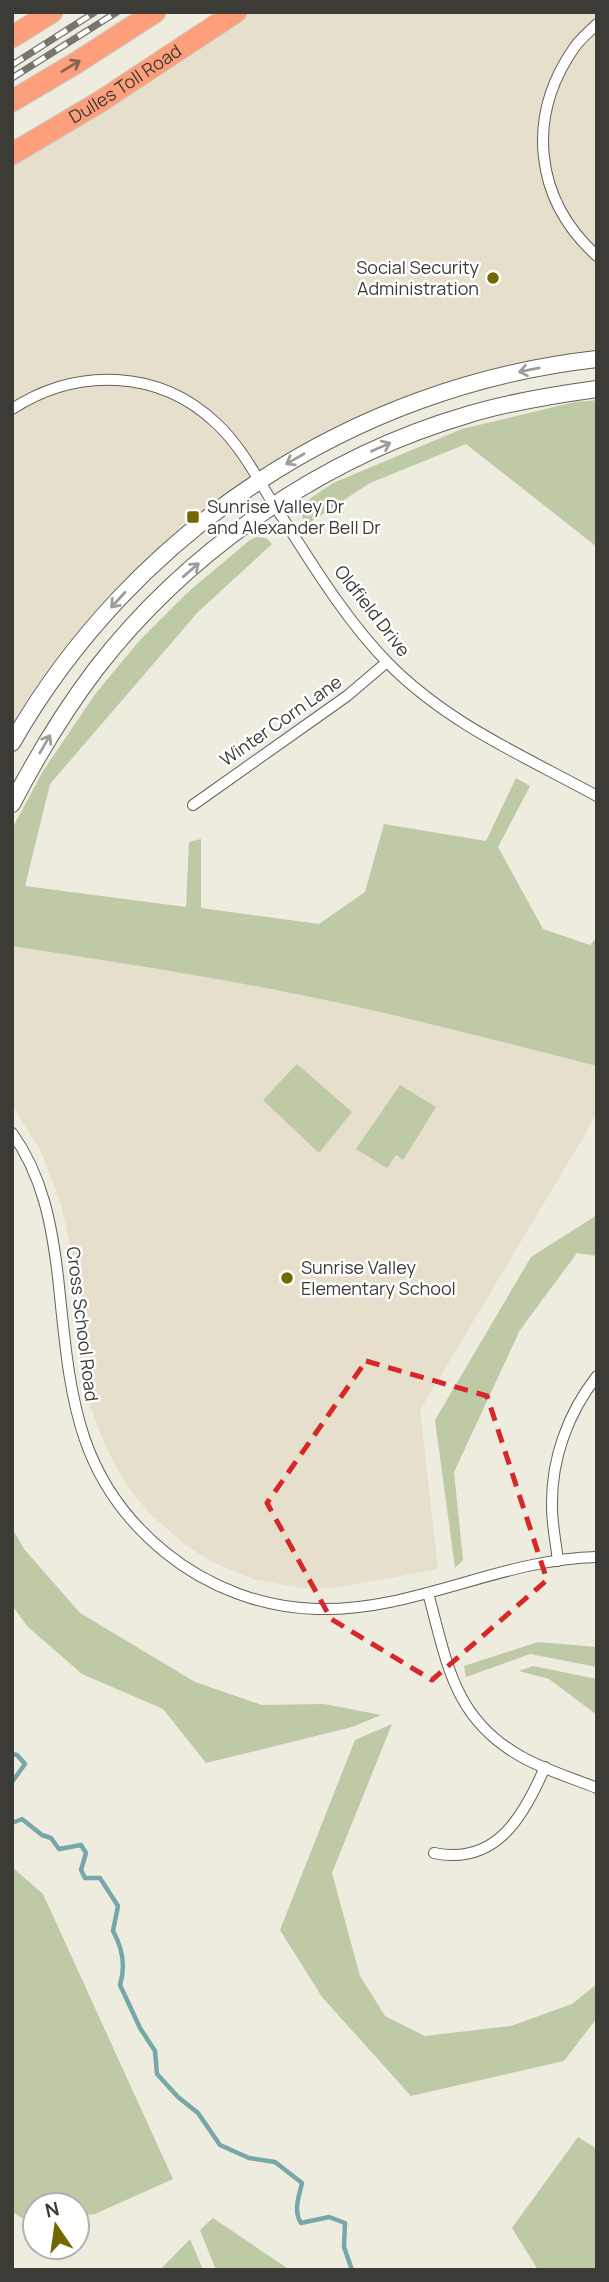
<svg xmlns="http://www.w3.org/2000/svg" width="609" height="2282" font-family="Manrope,sans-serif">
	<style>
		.built { fill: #e5dfcc }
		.green { fill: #bec9a6 }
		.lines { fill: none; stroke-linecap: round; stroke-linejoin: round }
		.stream { stroke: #76a8aa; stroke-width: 4.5 }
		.street-casing { stroke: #656258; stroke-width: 12 }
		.secondary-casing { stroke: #656258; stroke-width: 18 }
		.highway-casing { stroke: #cccccb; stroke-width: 23 }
		.street { stroke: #fff; stroke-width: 10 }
		.secondary { stroke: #fff; stroke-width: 16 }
		.highway { stroke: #fd9f7b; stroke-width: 21 }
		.rail-casing { stroke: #77766e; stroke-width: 7 }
		.rail { stroke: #fff; stroke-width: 4.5; stroke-dasharray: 13; stroke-linecap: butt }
		.oneway { stroke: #896352 }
		.oneway2 { stroke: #9e9d9a }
		.marked { fill: none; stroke: #d62828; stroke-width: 5; stroke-dasharray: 14 9; stroke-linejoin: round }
		.poi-dot { fill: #716900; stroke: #fff; stroke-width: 2.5 }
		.labels { text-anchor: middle; stroke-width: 5; stroke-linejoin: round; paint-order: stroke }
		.street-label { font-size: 18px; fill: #3c3b36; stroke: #fff }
		.poi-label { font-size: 18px; fill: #3c3b36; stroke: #fff; text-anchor: start }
	</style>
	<rect width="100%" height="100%" fill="#eeebdf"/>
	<path class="built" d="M231,12H597V359L478,380L310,450L150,565L12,742V154Z
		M12,944L208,976L373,1009L597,1065V1111L587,1131L420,1410L438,1569L335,1588H302L253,1579L212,1562L184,1544L149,1513L125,1483L104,1443L90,1405L72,1253L60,1201L40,1149L12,1105Z"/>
	<path class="green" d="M597,400V547L466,444L370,483L306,525L298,507L333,483L462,429L575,402Z
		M257,537L266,538L272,544L198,612L50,784L25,886L186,907L189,842L201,839V908L319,924L365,892L384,824L486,841L516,778L530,786L498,847L543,929L590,945L597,937V1066C494,1040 390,1012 286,992C195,974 104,960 12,946V829L43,771L96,693L140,640L188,592L250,540Z
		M297,1064L352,1112L319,1153L263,1100Z
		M400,1085L436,1107L403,1160L396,1155L387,1168L356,1149Z
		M597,1215V1256L577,1253L520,1330L454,1472L463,1560L455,1568L435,1420L531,1257Z
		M12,1528L24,1549L80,1613L195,1682L262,1705L324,1704L381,1715L352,1727L206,1763L163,1709L82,1674L27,1626L12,1605Z
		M538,1642L597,1647V1667L530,1654L466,1677L464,1666Z
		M533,1666L597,1679V1715L549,1679L519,1671Z
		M392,1724L332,1873L360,1976L385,2016L425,2036L511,2026L572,2004L597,1984V2018L564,2061L411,2096L322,1997L280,1930L355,1740Z
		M12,1867L43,1894L173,2179L95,2214L77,2216V2205H35V2222L31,2223L12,2212Z
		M578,2137L597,2149V2270H538L512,2228Z
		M213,2218L290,2270H216L200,2230Z
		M190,2239L203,2270H160Z"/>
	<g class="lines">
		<path class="stream" d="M12,1754L17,1755L25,1764L12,1782
			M12,1823L22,1819L42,1835L51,1838L59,1849L81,1845L86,1853L81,1870L85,1878H100L118,1906L113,1931C123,1949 126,1966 120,1985L140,2028L155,2051L157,2074L178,2097L198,2113L220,2145L249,2158L275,2162L302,2183C299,2196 293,2211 301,2223L329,2217L345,2223L344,2247L352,2270"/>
		<defs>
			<path id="street" d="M597,24C589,32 580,39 574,48C526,117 534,199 597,256
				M12,409C77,367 159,369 216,423C239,444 255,474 271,500C307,555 342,616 388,663C448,724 524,756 597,796
				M193,805L347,696L387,662
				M12,1133C43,1176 52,1226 58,1277C70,1388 72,1477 166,1553C208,1587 263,1608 317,1609C413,1612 500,1559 597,1557
				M558,1561C556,1543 552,1525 552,1507C551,1459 568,1413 597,1376
				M428,1593C447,1662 453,1719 522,1757C545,1770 572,1778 597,1788
				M434,1853C496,1866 524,1816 545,1767"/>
			<path id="secondary" d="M12,743C133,531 353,386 597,359
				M12,804C37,756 64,711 96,669C188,550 323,457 467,415C509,402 553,395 597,389"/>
			<g id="highway">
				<path d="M12,37L52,12"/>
				<path d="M12,101L76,63L155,12"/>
				<path id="s1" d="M12,154L98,103L236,12"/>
			</g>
		</defs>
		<use href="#street" class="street-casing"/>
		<use href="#secondary" class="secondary-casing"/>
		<use href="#highway" class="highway-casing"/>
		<use href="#street" class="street"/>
		<use href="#secondary" class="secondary"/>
		<use href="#highway" class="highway"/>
		<defs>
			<path id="rail" d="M12,65L95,12
				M12,78L117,12"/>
		</defs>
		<use href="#rail" class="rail-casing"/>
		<use href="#rail" class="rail"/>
	</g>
	<defs><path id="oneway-shaft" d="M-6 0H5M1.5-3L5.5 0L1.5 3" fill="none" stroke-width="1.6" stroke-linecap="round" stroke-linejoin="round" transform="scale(1.75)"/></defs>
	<use class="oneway" href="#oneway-shaft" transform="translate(71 66) rotate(-31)"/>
	<g class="oneway2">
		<use href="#oneway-shaft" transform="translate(529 370) rotate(169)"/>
		<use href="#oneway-shaft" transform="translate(381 447) rotate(-24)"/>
		<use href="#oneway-shaft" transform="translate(295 459) rotate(150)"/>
		<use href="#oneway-shaft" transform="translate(191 570) rotate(-41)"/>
		<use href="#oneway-shaft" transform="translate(118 600) rotate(132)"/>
		<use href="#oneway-shaft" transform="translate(45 744) rotate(-60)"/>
	</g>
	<path class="marked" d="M366,1361L487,1396L547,1580L432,1680L331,1619L267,1503Z"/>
	<g class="poi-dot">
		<circle cx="493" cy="278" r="7"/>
		<rect x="186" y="510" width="14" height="14" rx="3.5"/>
		<circle cx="287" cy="1278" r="7"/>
	</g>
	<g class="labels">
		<g class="street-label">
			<text dy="6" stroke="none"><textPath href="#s1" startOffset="133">Dulles Toll Road</textPath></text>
			<text transform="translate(372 611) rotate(52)" y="6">Oldfield Drive</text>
			<text transform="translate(281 721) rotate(-35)" y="6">Winter Corn Lane</text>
			<text transform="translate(82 1324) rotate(83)" y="6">Cross School Road</text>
		</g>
		<g class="poi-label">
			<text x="479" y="274" text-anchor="end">Social Security<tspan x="479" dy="21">Administration</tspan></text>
			<text x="207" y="513">Sunrise Valley Dr<tspan x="207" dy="21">and Alexander Bell Dr</tspan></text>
			<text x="301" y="1274">Sunrise Valley<tspan x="301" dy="21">Elementary School</tspan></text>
		</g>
	</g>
	<rect width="609" height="2282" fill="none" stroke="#3c3b36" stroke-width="28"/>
	<g transform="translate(56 2226) rotate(347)"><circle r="33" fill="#ffffff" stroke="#b1b1af" stroke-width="2"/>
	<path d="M0-5L12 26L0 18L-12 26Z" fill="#716900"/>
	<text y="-10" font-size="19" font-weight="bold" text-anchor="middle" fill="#3c3b36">N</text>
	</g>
</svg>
